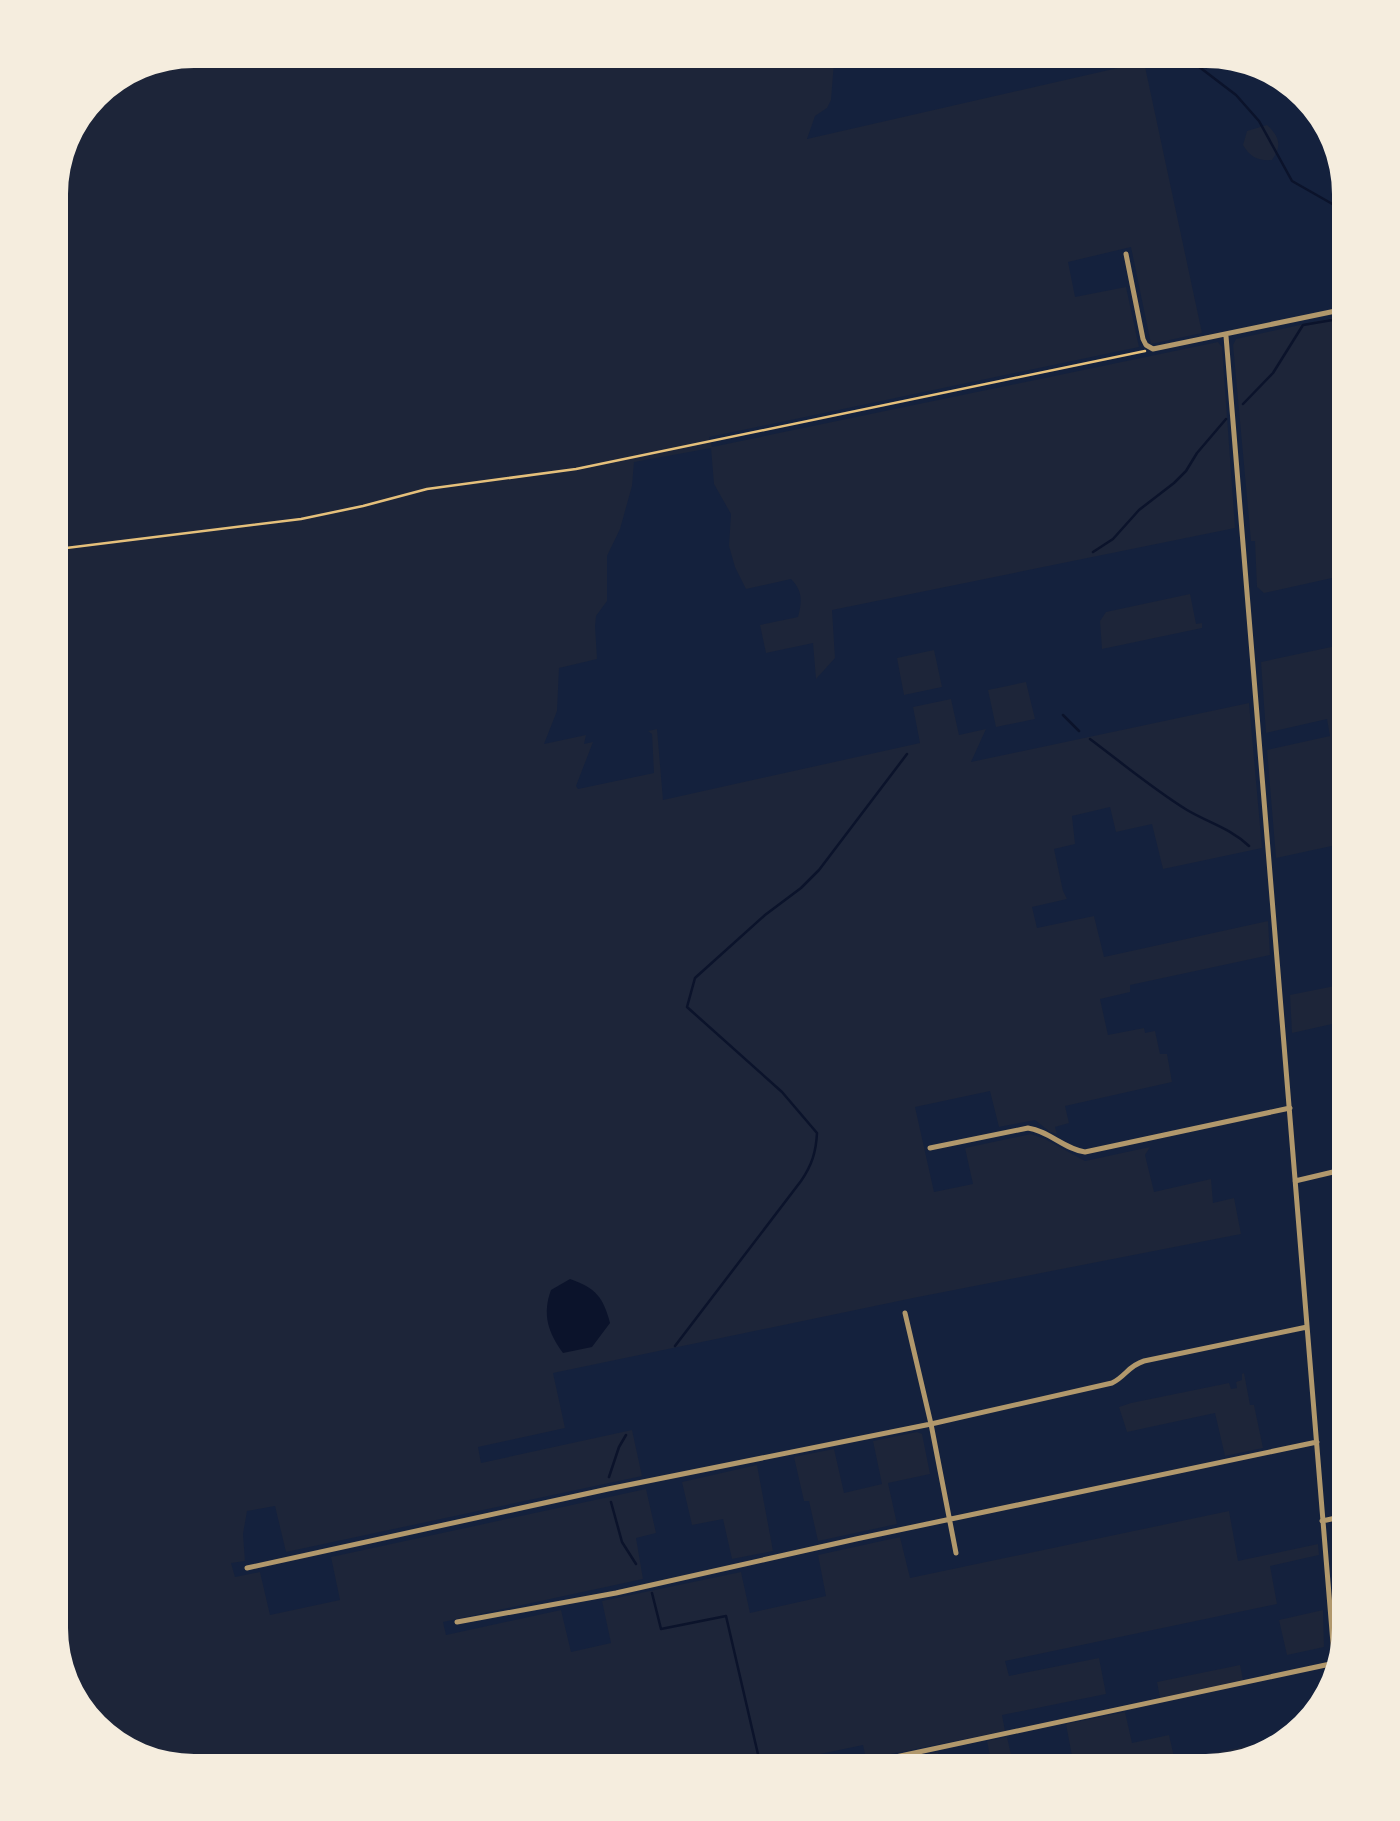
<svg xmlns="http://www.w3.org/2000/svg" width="1400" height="1821" font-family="Ubuntu,sans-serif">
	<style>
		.green { fill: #1d2539 }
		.water { fill: #0b132b }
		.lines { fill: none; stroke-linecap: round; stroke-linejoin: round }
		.stream { stroke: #0b132b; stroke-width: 2.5 }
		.path { stroke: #e5c07b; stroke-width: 2.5 }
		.minor { stroke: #b1986c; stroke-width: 5 }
	</style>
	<rect width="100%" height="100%" fill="#14213d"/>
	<path class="green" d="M194,50H835L831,100L827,108L815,116L807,139L1144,62L1202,333L1151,344L1131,247L1068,262L1075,297L1126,287L1139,347L709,437L712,447L1218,342L1222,347L1235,528L832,610L835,658L816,679L813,643L766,653L760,625L798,617C802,602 803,591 791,579L746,589L735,567L729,546L731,514L714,484L711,448L634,462L632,486L620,529L607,556V601L596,616L595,626L597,659L559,668L557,711L544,744L586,735L584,744L593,742L576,786L578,789L654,773L652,734L648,731L657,729L663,800L920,743L913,707L951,699L959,735L986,729L971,762L1249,703L1262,848L1163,869L1152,824L1116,832L1110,807L1072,816L1075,844L1054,849L1063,891L1067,899L1032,907L1037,928L1094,916L1104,957L1268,921L1270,955L1130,985V992L1100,999L1108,1035L1144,1028L1145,1033L1155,1031L1160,1054H1167L1172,1082L1065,1106L1069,1123L1055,1127L1057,1134L1050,1132L1035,1120L999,1127L990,1091L915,1107L934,1192L973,1184L965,1148L1031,1134L1045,1139L1085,1161L1150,1147L1145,1155L1154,1192L1211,1179L1213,1203L1234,1198L1241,1234L913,1298L553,1373L565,1428L478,1447L481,1463L632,1430L642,1476L286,1552L275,1506L247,1511L243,1534L245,1561L231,1563L235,1577L260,1572L270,1615L340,1600L331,1557L646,1489L656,1533L636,1538L643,1579L443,1622L446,1635L561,1610L571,1652L611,1643L602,1601L741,1572L750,1613L826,1596L818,1555L900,1537L910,1578L1229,1511L1238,1561L1318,1544L1319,1555L1270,1566L1277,1604L1005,1661L1009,1676L1099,1658L1106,1694L1002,1715L1005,1731L866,1759L863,1745L739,1771H185L122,1751L74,1707L50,1627V184L99,86Z
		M1267,125C1280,137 1282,146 1272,160C1258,161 1250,157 1243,145L1247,131Z
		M1350,314V574L1264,593L1257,587L1255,541H1251L1233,345L1236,339Z
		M1190,594L1196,624L1202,623V628L1102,649L1100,621L1106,612Z
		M1350,643V842L1276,858L1267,750L1330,736L1327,719L1266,733L1261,662Z
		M934,650L942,687L904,695L897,658Z
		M1026,682L1035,719L996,727L988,690Z
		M1350,983V1020L1292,1033L1290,995Z
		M1244,1373L1250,1405H1254L1263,1448L1225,1456L1215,1413L1127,1432L1119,1407L1131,1403L1229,1383L1231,1389L1237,1388L1236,1382L1242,1380V1374Z
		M917,1432L922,1434L930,1474L888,1483L897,1524L818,1541L809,1501H804L794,1457L834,1449L844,1493L882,1484L873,1441Z
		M757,1465L773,1551L732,1559L723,1519L692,1525L682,1482Z
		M1323,1610L1324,1647L1287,1655L1279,1620Z
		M1240,1665L1243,1680L1160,1698L1157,1682Z
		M1125,1712L1132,1743L1169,1735L1175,1761L1296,1736L1286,1747L1205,1771H993L987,1741L1007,1737L1014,1768L1072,1756L1066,1724Z
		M938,1752L942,1771H848Z"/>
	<path class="water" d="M570,1279C596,1288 603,1297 610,1323L592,1347L563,1353C548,1333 542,1314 551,1290Z"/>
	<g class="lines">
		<path class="stream" d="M1177,50L1236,95L1259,121L1292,181L1350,214
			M1243,404L1273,373L1303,325L1350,317
			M1093,552L1113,539L1139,510L1174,483L1186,471L1197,453L1226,419
			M1063,715L1079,731
			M1090,739C1122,763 1153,789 1187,810C1209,823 1230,828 1249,846
			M675,1346L801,1181C812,1165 816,1152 817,1133L782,1092L687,1007L695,978L765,915L801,888L819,870L907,754
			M609,1477L619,1447L626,1435
			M611,1502L622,1542L636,1564
			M652,1593L661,1629L726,1616L760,1763"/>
		<path class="path" d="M50,550L301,519L363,506L427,489L576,469L1145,351"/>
		<path class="minor" d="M1126,254L1143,339L1146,345L1153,349L1350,308
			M1226,336L1336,1680
			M930,1148L1028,1128C1049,1131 1064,1149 1085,1152L1290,1108
			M1295,1181L1350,1168
			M905,1313L931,1424L956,1553
			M1322,1521L1350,1515
			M247,1568L608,1489L931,1424L1112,1383C1126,1376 1128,1366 1144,1361L1307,1327
			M457,1622L616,1593L856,1539L1317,1442
			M1333,1643L1347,1641
			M830,1771L1335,1663"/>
	</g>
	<path d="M0 0H1400V1821H0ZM194 68H1206A126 126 0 0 1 1332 194V1628A126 126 0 0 1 1206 1754H194A126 126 0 0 1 68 1628V194A126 126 0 0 1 194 68Z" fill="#f5edde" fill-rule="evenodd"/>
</svg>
